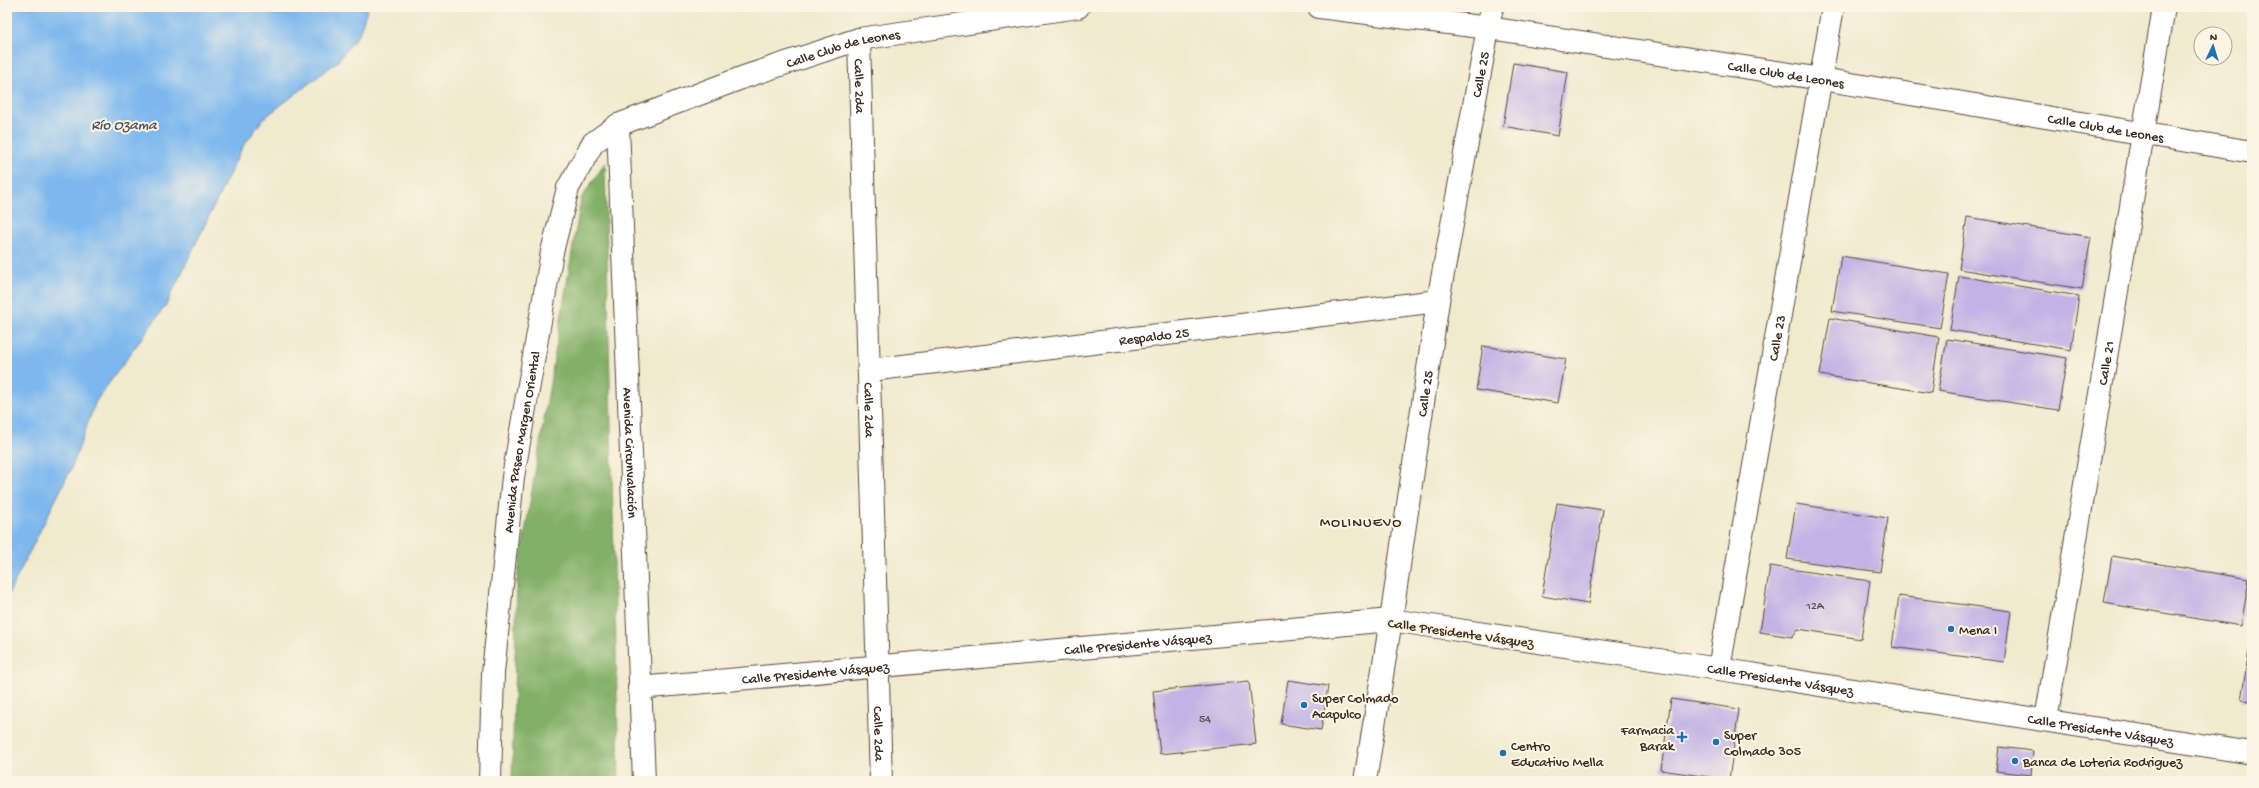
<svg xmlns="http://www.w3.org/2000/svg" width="2259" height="788" font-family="'Gochi Hand',sans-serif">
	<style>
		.forest { fill: #83b068; stroke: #5f6d43 }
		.water { fill: #7cb7ee; stroke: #5c7086 }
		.building { fill: #c1b3e5 }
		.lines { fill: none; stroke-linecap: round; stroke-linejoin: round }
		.street-casing { stroke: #564739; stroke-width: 24 }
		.secondary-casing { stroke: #564739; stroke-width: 24 }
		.street { stroke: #fff; stroke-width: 22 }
		.secondary { stroke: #fff; stroke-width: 22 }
		.poi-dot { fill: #1f6fb2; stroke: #fcf5e5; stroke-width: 1.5 }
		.labels { text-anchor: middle; stroke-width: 4; stroke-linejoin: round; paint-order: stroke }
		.number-label { font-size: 12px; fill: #5c4c50 }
		.street-label { font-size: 14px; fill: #3b2a1e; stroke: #fcf5e5 }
		.poi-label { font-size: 14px; fill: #3b2a1e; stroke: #fcf5e5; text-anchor: start }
		.water-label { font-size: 15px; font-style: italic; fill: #4e545c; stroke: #fcf5e5 }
		.neighbourhood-label { font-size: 15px; letter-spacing: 1px; fill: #3b2a1e; stroke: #fcf5e5 }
	</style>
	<rect width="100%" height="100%" fill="#fcf5e5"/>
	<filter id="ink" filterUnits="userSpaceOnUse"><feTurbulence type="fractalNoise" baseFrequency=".025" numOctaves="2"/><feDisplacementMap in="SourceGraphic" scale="8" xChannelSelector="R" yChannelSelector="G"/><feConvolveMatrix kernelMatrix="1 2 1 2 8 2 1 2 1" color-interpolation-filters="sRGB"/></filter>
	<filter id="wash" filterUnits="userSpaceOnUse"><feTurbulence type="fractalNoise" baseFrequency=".012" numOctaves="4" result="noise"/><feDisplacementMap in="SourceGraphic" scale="16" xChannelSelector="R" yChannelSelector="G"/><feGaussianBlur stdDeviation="0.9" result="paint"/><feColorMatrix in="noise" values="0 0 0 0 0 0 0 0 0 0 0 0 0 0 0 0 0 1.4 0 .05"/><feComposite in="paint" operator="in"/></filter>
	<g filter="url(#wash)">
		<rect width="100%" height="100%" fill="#f1eacf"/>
		<path class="forest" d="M605,163L619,781H512L517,580L581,199Z"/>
		<path class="water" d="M7,7H368L359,34L337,62L263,119L242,148L166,305L96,401L72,467L7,597Z"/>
		<g id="blocks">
			<path class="building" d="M1513,63L1568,72L1558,136L1503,126Z
				M1967,217L2091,237L2082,289L1959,269Z
				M1841,256L1949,274L1940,328L1832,311Z
				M1959,276L2079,296L2071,350L1950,330Z
				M1830,318L1939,337L1931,393L1820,375Z
				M1947,339L2067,358L2058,410L1938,391Z
				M1483,346L1566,359L1558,403L1476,390Z
				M1557,503L1603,510L1588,604L1542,596Z
				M1796,504L1888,518L1880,572L1787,559Z
				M2112,556L2249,579L2241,626L2104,603Z
				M1770,566L1870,581L1861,639L1798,629L1792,637L1760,632Z
				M1899,596L2011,611L2004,662L1892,647Z
				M2251,639H2252V701L2241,700Z
				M1288,680L1328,686L1321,730L1281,724Z
				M1249,681L1256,744L1160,754L1153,691Z
				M1671,699L1739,709L1729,780L1661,770Z
				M1999,747L2033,751L2031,775L1996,771Z"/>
		</g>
	</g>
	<g filter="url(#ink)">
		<use href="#blocks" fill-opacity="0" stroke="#564739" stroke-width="1"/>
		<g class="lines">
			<defs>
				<g id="street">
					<path id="s1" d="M1319,7L1489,28L1822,79L2252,152"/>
					<path id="s2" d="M859,39L881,781"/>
					<path id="s3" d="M618,125L644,781"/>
					<path id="s4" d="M870,370L1438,301"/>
					<path id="s5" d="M1719,669L1833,7"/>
					<path id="s6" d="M639,688L1391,620"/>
					<path id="s7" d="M2046,720L2164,7"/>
					<path id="s8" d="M490,781L493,673L513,477L552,252L568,188L593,143L618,125L744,77L859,39L1078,7"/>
					<path id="s9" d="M1365,781L1391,620L1438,301L1492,7"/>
				</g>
				<g id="secondary">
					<path id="s10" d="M1391,620L1719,669L2252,753"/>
				</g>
			</defs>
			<use href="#street" class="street-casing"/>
			<use href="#secondary" class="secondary-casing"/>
			<use href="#street" class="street"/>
			<use href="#secondary" class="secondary"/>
		</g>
	</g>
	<g class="poi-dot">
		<circle cx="1951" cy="629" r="4"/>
		<circle cx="1304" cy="705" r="4"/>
		<path d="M1680 731h4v4h4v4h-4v4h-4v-4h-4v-4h4z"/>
		<circle cx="1716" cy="742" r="4"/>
		<circle cx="1503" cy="753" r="4"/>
		<circle cx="2015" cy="761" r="4"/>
	</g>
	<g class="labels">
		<g class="number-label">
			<text x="1815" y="609">12A</text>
			<text x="1205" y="722">54</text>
		</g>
		<g class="street-label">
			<text dy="5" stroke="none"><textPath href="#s8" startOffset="920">Calle Club de Leones</textPath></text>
			<text dy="5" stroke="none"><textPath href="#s9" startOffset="716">Calle 25</textPath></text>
			<text dy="5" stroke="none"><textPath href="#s1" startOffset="472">Calle Club de Leones</textPath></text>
			<text dy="5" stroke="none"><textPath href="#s2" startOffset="47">Calle 2da</textPath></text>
			<text dy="5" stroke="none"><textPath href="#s1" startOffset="796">Calle Club de Leones</textPath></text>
			<text dy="5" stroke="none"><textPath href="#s4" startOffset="286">Respaldo 25</textPath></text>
			<text dy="5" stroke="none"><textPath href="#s5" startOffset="336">Calle 23</textPath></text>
			<text dy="5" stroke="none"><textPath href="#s7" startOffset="362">Calle 21</textPath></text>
			<text dy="5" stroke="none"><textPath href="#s9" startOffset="392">Calle 25</textPath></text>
			<text dy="5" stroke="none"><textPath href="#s2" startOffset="371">Calle 2da</textPath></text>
			<text dy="5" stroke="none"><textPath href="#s8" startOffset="341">Avenida Paseo Margen Oriental</textPath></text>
			<text dy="5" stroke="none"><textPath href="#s3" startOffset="328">Avenida Circunvalación</textPath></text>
			<text transform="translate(1461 632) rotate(8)" y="5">Calle Presidente Vásquez</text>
			<text dy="5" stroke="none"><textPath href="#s6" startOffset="501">Calle Presidente Vásquez</textPath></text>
			<text dy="5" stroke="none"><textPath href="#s6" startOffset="177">Calle Presidente Vásquez</textPath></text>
			<text dy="5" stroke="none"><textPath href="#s10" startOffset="394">Calle Presidente Vásquez</textPath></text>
			<text dy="5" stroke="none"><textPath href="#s10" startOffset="718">Calle Presidente Vásquez</textPath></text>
			<text dy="5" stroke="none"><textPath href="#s2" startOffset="695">Calle 2da</textPath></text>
		</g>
		<g class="poi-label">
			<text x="1959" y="634">Mena I</text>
			<text x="1312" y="702">Super Colmado<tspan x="1312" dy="16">Acapulco</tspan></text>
			<text x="1674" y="734" text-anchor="end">Farmacia<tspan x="1674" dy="16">Barak</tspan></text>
			<text x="1724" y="739">Super<tspan x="1724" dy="16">Colmado 305</tspan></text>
			<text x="1511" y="750">Centro<tspan x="1511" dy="16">Educativo Mella</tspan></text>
			<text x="2023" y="766">Banca de Loteria Rodriguez</text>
		</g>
		<g class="water-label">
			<text x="124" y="129">Río Ozama</text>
		</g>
		<g class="neighbourhood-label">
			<text x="1361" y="526">MOLINUEVO</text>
		</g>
	</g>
	<rect width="2259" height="788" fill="none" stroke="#fcf5e5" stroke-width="24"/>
	<g transform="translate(2213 46) rotate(4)"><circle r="19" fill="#fcf5e5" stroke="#afa495"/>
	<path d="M0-3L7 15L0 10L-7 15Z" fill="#1f6fb2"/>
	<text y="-6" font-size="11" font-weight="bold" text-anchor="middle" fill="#3b2a1e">N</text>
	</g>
</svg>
